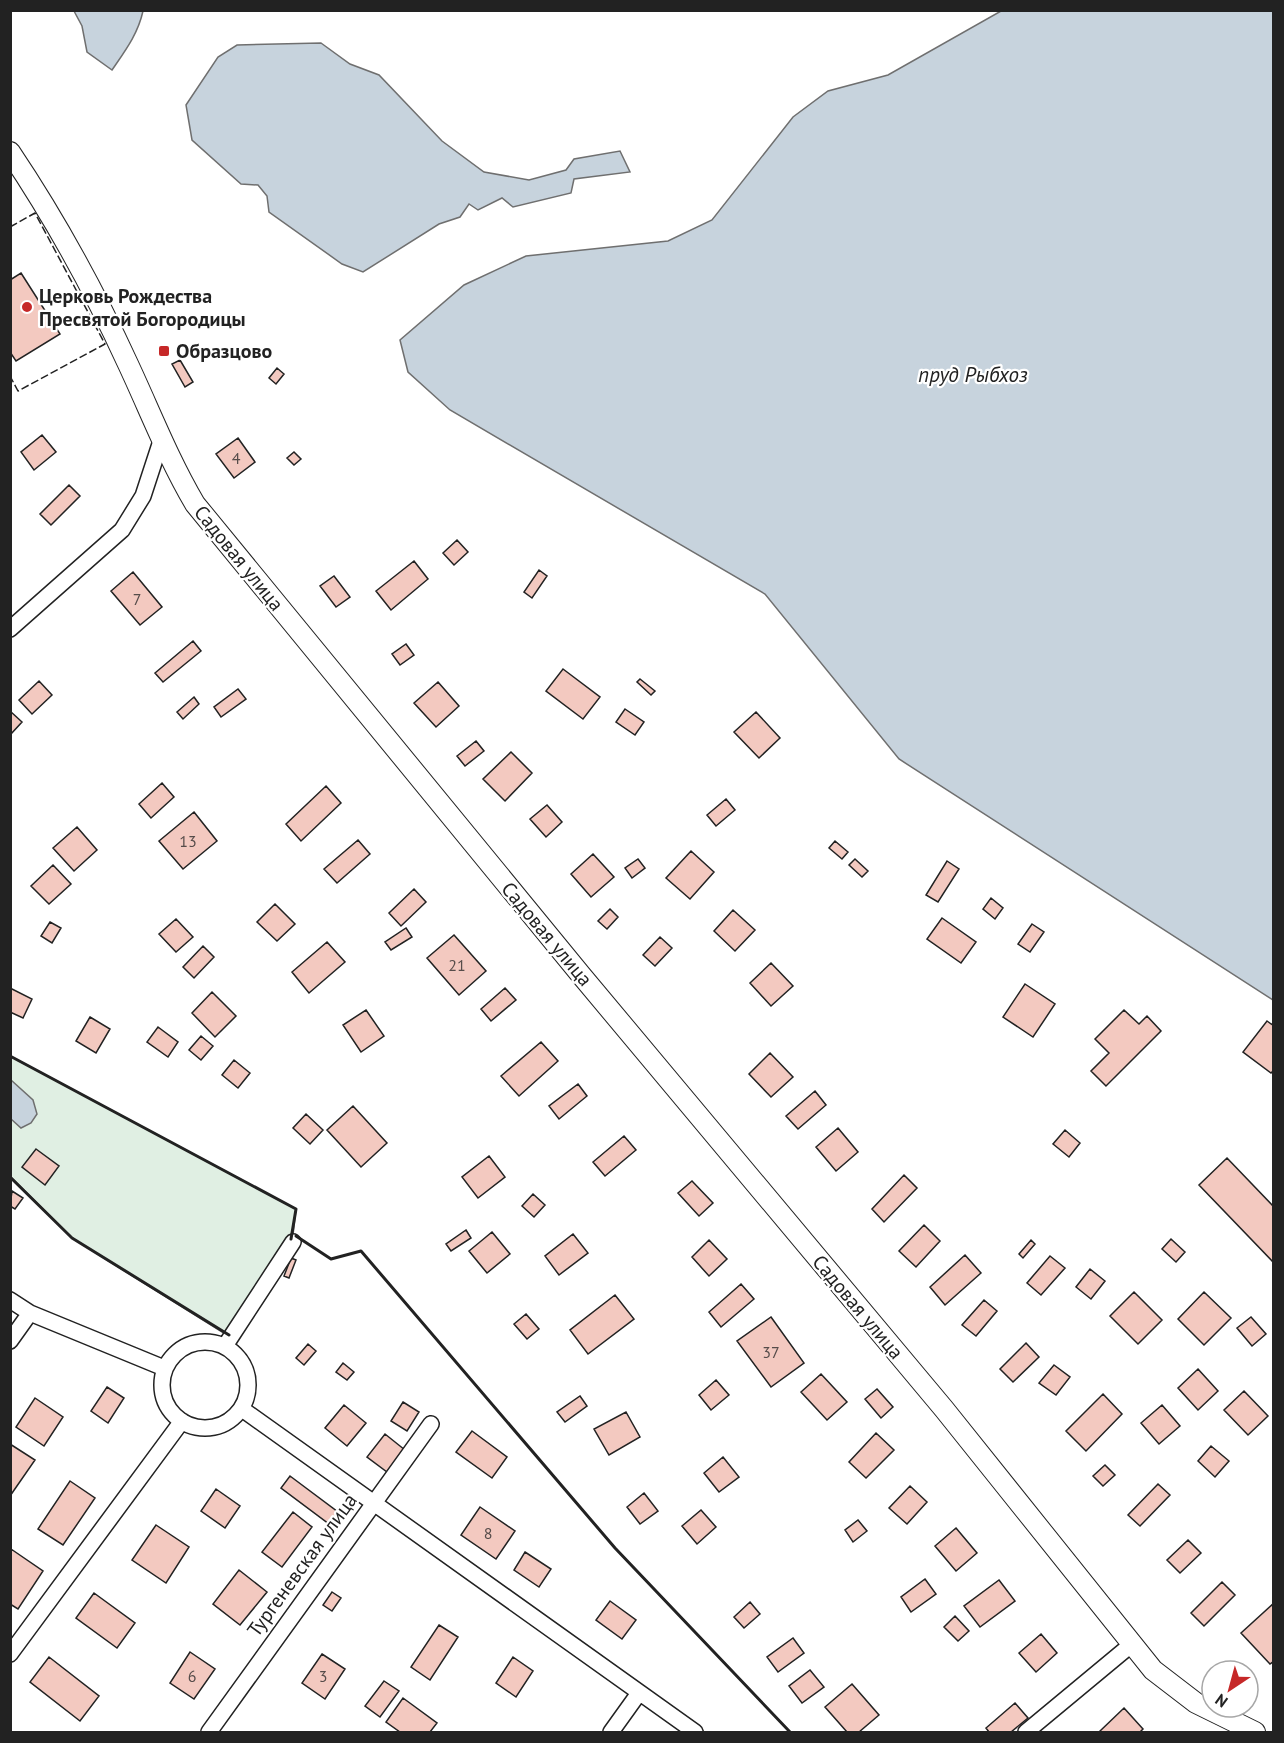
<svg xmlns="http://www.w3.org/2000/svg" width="1284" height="1743" font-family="'PT Sans',sans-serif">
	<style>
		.green { fill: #e0efe3; stroke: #6f6f6f; stroke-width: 1.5 }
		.water { fill: #c7d3dd; stroke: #6f6f6f; stroke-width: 1.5 }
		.building { fill: #f3c9c0; stroke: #222; stroke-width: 1.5 }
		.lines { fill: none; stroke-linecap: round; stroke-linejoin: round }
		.minor-casing { stroke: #222; stroke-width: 18 }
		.tertiary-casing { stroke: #222; stroke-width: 22 }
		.minor { stroke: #fff; stroke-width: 15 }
		.tertiary { stroke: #fff; stroke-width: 20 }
		.fence { stroke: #222; stroke-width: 1.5; stroke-dasharray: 8 3; stroke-linecap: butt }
		.wall { stroke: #222; stroke-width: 3 }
		.poi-dot { fill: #c62828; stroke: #fff; stroke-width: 2 }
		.labels { text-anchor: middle; stroke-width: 4.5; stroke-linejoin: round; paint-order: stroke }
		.number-label { font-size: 16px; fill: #564c4a }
		.poi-label { font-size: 20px; font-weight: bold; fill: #222; stroke: #fff; text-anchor: start }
		.street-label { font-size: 20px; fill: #222; stroke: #fff }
		.water-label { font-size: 21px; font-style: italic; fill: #222; stroke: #fff }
	</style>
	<rect width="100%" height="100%" fill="#fff"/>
	<path class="green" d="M10,1056L296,1209L293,1235L230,1337L72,1238L11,1177Z"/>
	<path class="water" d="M74,11H143C138,34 125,51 112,70L87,52L82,26Z
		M1001,11H1273V1000L899,759L765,594L450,410L408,372L400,340L464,285L526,256L668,241L712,220L793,117L828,91L888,75Z
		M321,43L350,64L379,75L442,141L484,172L529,180L566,170L574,159L620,151L630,172L574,179L571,193L513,207L502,198L478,210L469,204L460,217L439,224L363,272L342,264L269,212L267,196L258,185L241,184L192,140L186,105L218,57L237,45Z
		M11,1080L33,1100L37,1114L31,1123L21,1128L11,1119Z"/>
	<path class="building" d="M21,273L60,334L16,361L10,352V280Z
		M180,360L193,382L185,387L172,364Z
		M277,368L284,374L276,384L269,378Z
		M42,435L56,452L34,470L21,452Z
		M238,438L255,462L234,478L216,454Z
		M294,452L301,459L294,465L287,458Z
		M69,485L80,496L51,525L40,514Z
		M457,540L468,552L454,565L443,553Z
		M414,561L428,579L391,610L376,591Z
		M539,570L547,576L532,598L524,592Z
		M133,572L162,607L140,625L111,591Z
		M334,576L350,597L336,607L320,586Z
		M193,641L201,651L163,682L155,673Z
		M406,644L414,655L400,665L392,654Z
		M563,669L600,697L583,719L546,691Z
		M640,679L655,691L651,695L637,682Z
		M39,681L52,695L32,714L19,700Z
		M438,682L459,706L436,727L414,703Z
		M238,689L246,699L221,717L214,707Z
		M194,697L199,704L183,719L177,712Z
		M625,709L644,722L635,735L616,722Z
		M10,711L22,722L10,735Z
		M756,712L780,738L759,758L734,732Z
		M476,741L484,751L465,766L457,756Z
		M511,752L532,773L505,801L483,779Z
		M162,783L174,797L151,818L139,804Z
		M326,786L341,803L301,841L286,824Z
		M726,799L735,810L716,826L707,815Z
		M547,805L562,822L546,837L530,819Z
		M194,812L217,841L183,869L159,841Z
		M77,827L97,850L74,871L53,848Z
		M358,840L370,854L337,883L324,869Z
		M835,841L848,852L842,859L829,848Z
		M691,851L714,872L690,899L666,878Z
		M593,854L614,877L591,897L571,874Z
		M638,859L645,868L632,878L625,868Z
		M855,859L868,871L862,877L849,865Z
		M947,861L959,869L938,902L926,895Z
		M53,865L71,884L49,904L31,886Z
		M414,889L426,902L401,926L389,913Z
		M991,898L1003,908L995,919L983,909Z
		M275,904L295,924L277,941L257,922Z
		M610,909L618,917L607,929L598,921Z
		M733,910L755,930L735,951L714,931Z
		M942,918L976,942L961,963L927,939Z
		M176,919L193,937L176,952L159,934Z
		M50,922L61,928L52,943L41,936Z
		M1032,924L1044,932L1030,952L1018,944Z
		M406,928L412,937L391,950L385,942Z
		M454,935L486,971L459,995L427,958Z
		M660,937L672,948L655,966L643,955Z
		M327,942L345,962L309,993L292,972Z
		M203,946L214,957L194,978L183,967Z
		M771,963L793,986L771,1006L750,983Z
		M1025,984L1055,1004L1033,1037L1003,1017Z
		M10,988L32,999L23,1018L10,1012Z
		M505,988L516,1000L491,1021L481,1009Z
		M212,992L236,1016L215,1037L192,1013Z
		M366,1010L384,1036L361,1052L343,1025Z
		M1124,1010L1139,1024L1147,1016L1161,1031L1106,1086L1091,1071L1109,1053L1095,1039Z
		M90,1017L110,1029L96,1053L76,1041Z
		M1267,1021L1274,1026V1070L1271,1073L1243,1052Z
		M158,1027L178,1042L168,1057L147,1042Z
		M201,1036L213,1046L201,1060L189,1050Z
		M541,1042L558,1061L519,1096L501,1076Z
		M770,1053L793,1077L771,1097L749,1074Z
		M234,1060L250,1073L238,1088L222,1075Z
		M578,1084L587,1096L559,1119L549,1106Z
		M815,1091L826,1105L798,1129L786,1116Z
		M353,1106L387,1143L361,1167L327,1130Z
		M306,1114L323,1130L310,1144L293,1128Z
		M838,1128L858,1152L836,1171L816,1147Z
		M1065,1130L1080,1143L1069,1157L1053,1144Z
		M624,1136L636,1150L605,1176L593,1162Z
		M36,1149L59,1166L45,1185L22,1167Z
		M489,1156L505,1177L478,1198L462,1177Z
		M1227,1158L1274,1207V1263L1199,1185Z
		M904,1175L917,1188L884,1222L872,1209Z
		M692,1181L713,1203L699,1216L678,1193Z
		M12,1191L23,1198L15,1209L10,1206Z
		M533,1194L545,1205L534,1217L522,1206Z
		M924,1225L940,1241L916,1267L899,1251Z
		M466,1230L471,1238L451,1251L446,1244Z
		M492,1232L510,1254L487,1273L469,1251Z
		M573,1234L588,1253L559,1275L545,1256Z
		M1171,1239L1185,1252L1176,1262L1162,1249Z
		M709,1240L727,1259L709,1276L692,1257Z
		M1031,1240L1035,1244L1023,1258L1019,1254Z
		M965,1255L981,1273L945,1305L930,1287Z
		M1050,1256L1065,1268L1041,1295L1027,1283Z
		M291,1258L296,1260L289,1278L284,1276Z
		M1090,1269L1105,1281L1091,1299L1076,1287Z
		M741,1284L754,1299L721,1327L709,1312Z
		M1134,1292L1162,1320L1138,1344L1110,1316Z
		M1204,1292L1231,1318L1204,1345L1178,1319Z
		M615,1295L634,1319L588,1354L570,1330Z
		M984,1300L997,1311L976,1336L962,1325Z
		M526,1314L539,1329L527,1339L514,1324Z
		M771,1317L804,1363L771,1387L737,1341Z
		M1251,1317L1266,1334L1252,1346L1237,1328Z
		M1026,1343L1039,1357L1013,1382L1000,1369Z
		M308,1344L316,1351L304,1365L296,1358Z
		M343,1363L354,1372L347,1380L336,1372Z
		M1054,1365L1070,1377L1056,1395L1039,1383Z
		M1198,1369L1218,1391L1198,1410L1178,1388Z
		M821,1374L847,1402L827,1420L801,1392Z
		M716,1380L729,1395L711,1410L699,1395Z
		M107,1387L124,1398L108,1423L91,1411Z
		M877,1389L893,1407L881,1418L865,1399Z
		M1244,1391L1268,1416L1248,1435L1224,1410Z
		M1103,1394L1122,1414L1086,1451L1066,1431Z
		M580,1396L587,1406L565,1422L557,1412Z
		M35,1398L63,1417L44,1446L16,1427Z
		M403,1402L419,1412L407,1431L391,1421Z
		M344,1405L366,1423L347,1446L325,1428Z
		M1162,1405L1180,1426L1159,1444L1141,1423Z
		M626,1412L640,1437L609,1455L594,1429Z
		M472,1431L507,1457L492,1478L456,1452Z
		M876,1433L894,1450L866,1478L849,1462Z
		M385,1434L405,1450L387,1472L367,1457Z
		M10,1444L35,1460L10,1496Z
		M1211,1446L1229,1461L1215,1477L1198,1461Z
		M723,1457L739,1477L719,1492L704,1473Z
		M1105,1465L1115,1475L1103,1486L1093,1476Z
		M290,1476L342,1515L333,1527L281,1488Z
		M70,1481L95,1498L63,1545L38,1529Z
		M1158,1484L1170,1495L1140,1526L1128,1515Z
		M910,1486L927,1502L907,1524L889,1508Z
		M216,1489L240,1506L225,1528L201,1511Z
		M644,1493L658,1511L640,1524L627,1507Z
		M480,1507L515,1531L496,1559L461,1535Z
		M701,1510L716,1527L697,1544L682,1526Z
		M293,1512L312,1527L282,1567L262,1552Z
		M858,1520L867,1531L853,1542L845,1530Z
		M156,1525L189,1547L166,1583L132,1560Z
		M956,1528L977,1553L956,1571L935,1546Z
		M1188,1540L1201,1553L1180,1573L1167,1560Z
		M11,1549L43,1571L18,1609L10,1604Z
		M525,1552L551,1569L539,1587L514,1570Z
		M239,1570L267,1592L240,1625L213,1604Z
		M925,1579L936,1594L911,1612L901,1597Z
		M999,1580L1015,1601L980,1627L964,1606Z
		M1222,1582L1235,1595L1204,1626L1191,1613Z
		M332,1592L341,1598L332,1611L323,1605Z
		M94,1593L135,1623L117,1648L76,1618Z
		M610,1601L636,1620L622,1639L596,1620Z
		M750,1602L760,1614L744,1628L734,1617Z
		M1274,1603V1661L1270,1664L1241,1633Z
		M955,1616L969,1631L958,1641L944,1627Z
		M439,1625L458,1637L430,1680L411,1667Z
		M1041,1634L1057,1653L1036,1672L1019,1653Z
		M793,1638L804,1653L778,1672L767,1657Z
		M190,1652L215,1669L194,1699L170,1683Z
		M322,1654L345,1669L325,1699L302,1683Z
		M49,1657L99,1696L80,1721L30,1682Z
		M513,1657L533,1671L516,1697L496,1683Z
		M810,1670L824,1687L802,1703L789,1686Z
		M384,1681L399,1691L380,1717L365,1706Z
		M852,1684L879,1715L859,1732H847L825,1707Z
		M403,1698L437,1723L430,1732H400L386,1722Z
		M1015,1703L1028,1718L1011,1732H989L986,1728Z
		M1124,1708L1143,1729L1140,1732H1099Z"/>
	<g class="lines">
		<defs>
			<path id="minor" d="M10,629L122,530L143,496L161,441
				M10,1300L30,1313L164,1368
				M10,1341L30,1313
				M162 1385a43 43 0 1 1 86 0a43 43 0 1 1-86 0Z
				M225,1346L293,1242
				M242,1409L695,1732
				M10,1654L182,1421
				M209,1732L431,1424
				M611,1732L639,1693
				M1026,1732L1132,1644"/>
			<path id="tertiary" d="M10,152C55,219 94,290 128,364C150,411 168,458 195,504L581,975L944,1409L1153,1670L1196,1703L1255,1732"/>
		</defs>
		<use href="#minor" class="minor-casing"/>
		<use href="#tertiary" class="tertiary-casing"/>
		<use href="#minor" class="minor"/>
		<use href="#tertiary" class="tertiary"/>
		<path class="fence" d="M10,227L35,213L105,344L18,391L10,376"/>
		<path class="wall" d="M10,1056L296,1209L291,1239
			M10,1177L72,1238L229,1335
			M296,1236L331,1259L361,1251L615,1548L790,1732"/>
	</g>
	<g class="poi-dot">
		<circle cx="27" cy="307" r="6"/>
		<rect x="158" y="345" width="12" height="12" rx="3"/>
	</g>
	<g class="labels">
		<g class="number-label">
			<text x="236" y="464">4</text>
			<text x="137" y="605">7</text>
			<text x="188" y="847">13</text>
			<text x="457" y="971">21</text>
			<text x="771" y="1358">37</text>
			<text x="488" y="1539">8</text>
			<text x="192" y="1682">6</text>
			<text x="323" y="1682">3</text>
		</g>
		<g class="poi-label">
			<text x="39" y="303">Церковь Рождества<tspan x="39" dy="23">Пресвятой Богородицы</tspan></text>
			<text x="176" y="358">Образцово</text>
		</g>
		<g class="street-label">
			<text transform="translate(239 558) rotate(51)" y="7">Садовая улица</text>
			<text transform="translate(547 934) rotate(50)" y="7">Садовая улица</text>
			<text transform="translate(858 1307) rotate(50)" y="7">Садовая улица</text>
			<text transform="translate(302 1565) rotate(-54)" y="7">Тургеневская улица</text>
		</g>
		<g class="water-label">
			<text x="973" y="382">пруд Рыбхоз</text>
		</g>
	</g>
	<rect width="1284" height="1743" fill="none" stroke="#222222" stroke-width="24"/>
	<g transform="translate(1230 1689) rotate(216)"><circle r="28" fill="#ffffff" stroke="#a7a7a7" stroke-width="1.5"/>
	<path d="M0-4.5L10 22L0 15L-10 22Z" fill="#c62828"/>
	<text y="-9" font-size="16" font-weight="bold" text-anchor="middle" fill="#222222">N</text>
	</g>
</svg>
